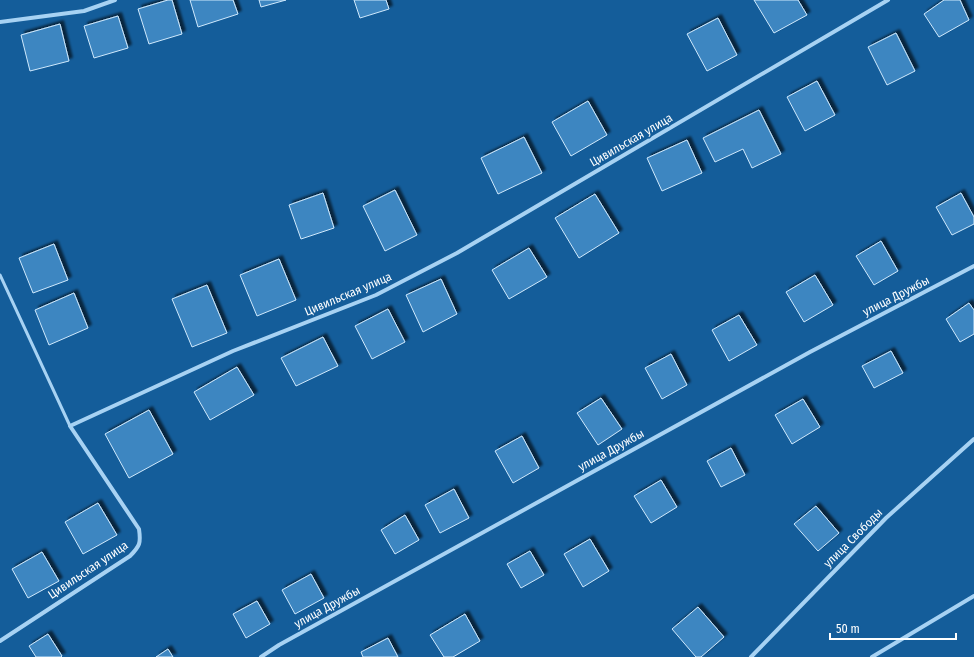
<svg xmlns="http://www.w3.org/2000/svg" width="974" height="657" font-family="'Fira Sans Condensed',sans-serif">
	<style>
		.building { fill: #3d86c1; stroke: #cfe9fd; filter: url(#shadow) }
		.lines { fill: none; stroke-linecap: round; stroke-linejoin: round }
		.service { stroke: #a7d2f3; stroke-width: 3 }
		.minor { stroke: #a7d2f3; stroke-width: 4 }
		.labels { text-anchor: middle; stroke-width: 3; stroke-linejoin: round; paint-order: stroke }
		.street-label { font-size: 12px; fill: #fff; stroke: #145d9a }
	</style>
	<defs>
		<filter id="shadow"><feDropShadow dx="3.5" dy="-3.5" stdDeviation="1" flood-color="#0009"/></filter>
	</defs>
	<rect width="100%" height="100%" fill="#145d9a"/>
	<path class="building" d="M168,0H172L182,34L149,44L138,9Z
		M190,0H233L238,14L198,27Z
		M259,0H286L261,7Z
		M354,0H386L389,9L360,18Z
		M754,0H798L807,15L774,33Z
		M944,0H960L969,20L939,37L924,14Z
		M118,16L128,48L94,58L84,26Z
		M718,18L737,55L707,71L687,34Z
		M60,24L69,61L30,71L21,35Z
		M896,33L915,71L887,85L868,47Z
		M817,81L835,115L805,131L787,97Z
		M588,101L607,135L571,156L552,122Z
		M759,110L781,154L752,168L743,149L715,162L703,138Z
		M524,137L542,173L498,194L481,158Z
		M687,140L702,173L662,191L647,158Z
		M395,190L417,235L385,251L363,206Z
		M323,193L334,228L301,239L289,205Z
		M961,193L974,217V224L952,235L936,207Z
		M595,194L619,233L579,258L555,218Z
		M881,241L898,271L874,285L856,256Z
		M54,244L68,280L33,293L19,258Z
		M529,248L547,277L509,299L492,270Z
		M279,259L296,300L257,316L240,275Z
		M815,275L833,305L804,322L786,292Z
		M441,279L457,314L423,332L406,295Z
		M207,285L227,333L192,347L172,299Z
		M74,293L88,328L49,345L35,310Z
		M969,303L974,310V334L960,342L946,319Z
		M388,309L405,342L372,359L355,326Z
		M739,315L757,345L729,361L712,330Z
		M323,337L338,366L296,386L281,358Z
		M891,351L903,373L874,388L862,366Z
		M671,354L687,385L662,399L645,368Z
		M237,367L254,395L210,420L194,392Z
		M601,398L622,429L598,445L577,413Z
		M803,399L820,427L792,444L775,415Z
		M149,410L173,454L129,478L105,434Z
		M522,436L539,468L513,483L495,451Z
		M731,448L745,475L721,487L707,461Z
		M661,480L677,507L651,523L634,496Z
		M454,489L469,518L440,533L425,505Z
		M98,503L117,535L83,554L65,522Z
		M816,506L839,533L818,551L794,524Z
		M405,515L419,540L395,554L381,530Z
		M590,539L609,571L583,587L564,554Z
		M530,551L544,575L521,588L507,564Z
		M42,552L59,581L28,598L12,569Z
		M311,574L324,598L295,614L282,590Z
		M257,601L270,624L246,638L233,614Z
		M698,607L724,637L701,657H696L672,629Z
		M465,614L480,641L453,657H444L430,635Z
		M48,634L62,656L61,657H36L29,646Z
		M388,638L398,657H363L361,652Z
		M168,649L173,657H156Z"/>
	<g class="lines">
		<path class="service" d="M0,275L70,426"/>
		<path class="minor" d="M0,22L84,11L115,0
			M0,641L130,556C140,546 141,543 139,529L70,426L233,351L376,295L457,253L888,0
			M261,657L279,645L810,352L974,266
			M751,657L886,518L974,439
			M872,657L974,596"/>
	</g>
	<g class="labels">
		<g class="street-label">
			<text transform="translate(631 140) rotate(-30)" y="4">Цивильская улица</text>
			<text transform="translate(348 294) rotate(-23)" y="4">Цивильская улица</text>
			<text transform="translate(896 296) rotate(-27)" y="4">улица Дружбы</text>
			<text transform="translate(611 450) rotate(-29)" y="4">улица Дружбы</text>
			<text transform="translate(853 538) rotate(-45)" y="4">улица Свободы</text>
			<text transform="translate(88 570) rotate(-34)" y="4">Цивильская улица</text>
			<text transform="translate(327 607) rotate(-29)" y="4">улица Дружбы</text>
		</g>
	</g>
	<path d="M830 633v6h126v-6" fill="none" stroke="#ffffff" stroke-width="2"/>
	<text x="836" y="633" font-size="12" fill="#ffffff" stroke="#145d9a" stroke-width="3" paint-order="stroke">50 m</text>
</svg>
